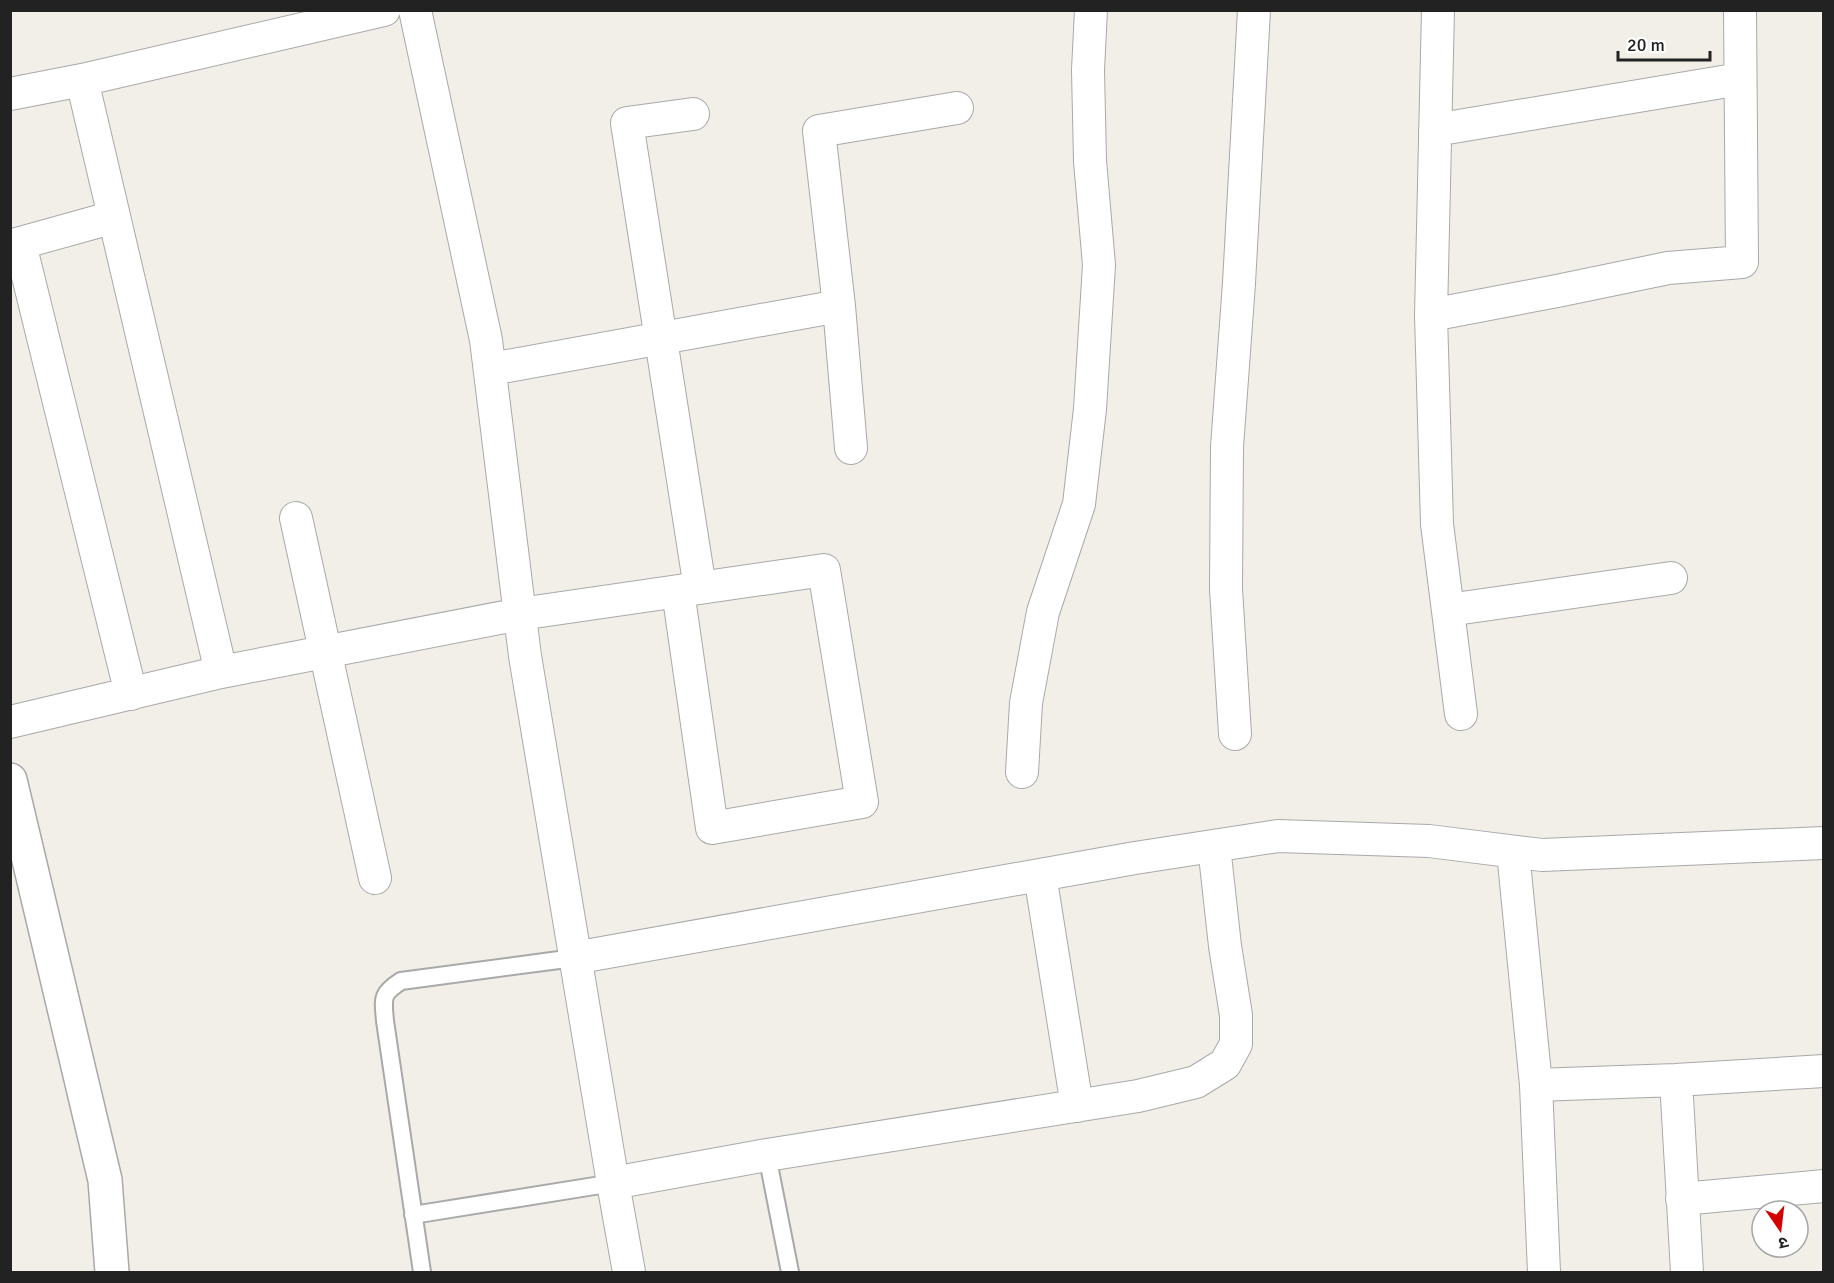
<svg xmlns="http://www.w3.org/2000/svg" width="1834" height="1283" font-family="Signika,'Noto Sans Devanagari',sans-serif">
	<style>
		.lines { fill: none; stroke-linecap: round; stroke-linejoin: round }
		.service-casing { stroke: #a9a9a9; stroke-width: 20 }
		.minor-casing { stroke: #a9a9a9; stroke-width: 34 }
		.tertiary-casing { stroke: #a9a9a9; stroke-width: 36 }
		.service { stroke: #fff; stroke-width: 16 }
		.minor { stroke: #fff; stroke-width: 32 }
		.tertiary { stroke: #fff; stroke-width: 33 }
	</style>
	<rect width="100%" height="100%" fill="#f2efe9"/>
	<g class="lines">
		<defs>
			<path id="service" d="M767,1155L790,1272
				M413,1215L613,1183
				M422,1272L385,1021C383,998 381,994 401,981L574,958"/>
			<path id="minor" d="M415,10L486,340L525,656L613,1183
				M1438,10L1431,315L1437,524L1461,714
				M82,80L221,672L520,614L824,570L862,802L712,828L678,591
				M10,94L82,80L384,10
				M693,114L627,123L700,588
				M1435,130L1740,79
				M20,244L131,694
				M10,246L114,217
				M1431,315L1557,291L1668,268L1742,262L1740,10
				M491,369L839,306
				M851,448L839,306L819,131L957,108
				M296,518L375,878
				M1448,610L1671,578
				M10,722L221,672
				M1235,734L1226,589L1227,447L1239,283L1254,10
				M1022,772L1026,703L1043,612L1079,504L1090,409L1099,265L1090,161L1088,70L1091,10
				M1513,852L1536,1085L1544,1272
				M1040,875L1077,1106
				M574,958L1135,858L1278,836L1429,841L1542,855L1824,843
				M1676,1080L1687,1272
				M1536,1085L1676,1080L1824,1071
				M1682,1199L1824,1186
				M629,1272L613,1183L767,1155L1138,1096L1196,1082L1225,1064L1236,1044V1015L1225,946L1214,846"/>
			<path id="tertiary" d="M10,780L105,1180L112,1272"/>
		</defs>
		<use href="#service" class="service-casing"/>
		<use href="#minor" class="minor-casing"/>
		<use href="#tertiary" class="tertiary-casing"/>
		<use href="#service" class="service"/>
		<use href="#minor" class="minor"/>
		<use href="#tertiary" class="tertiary"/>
	</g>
	<rect width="1834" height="1283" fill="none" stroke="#222222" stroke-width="24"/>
	<g transform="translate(1780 1229) rotate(166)"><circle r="28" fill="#ffffff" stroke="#a7a7a7" stroke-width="1.5"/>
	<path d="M0-4.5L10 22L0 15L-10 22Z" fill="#d40000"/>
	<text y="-9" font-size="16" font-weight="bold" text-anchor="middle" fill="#222222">उ</text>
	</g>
	<path d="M1618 51v9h92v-9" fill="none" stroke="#222222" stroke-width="3"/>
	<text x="1627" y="51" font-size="18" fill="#222222" stroke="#ffffff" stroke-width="4.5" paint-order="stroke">20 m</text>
</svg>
